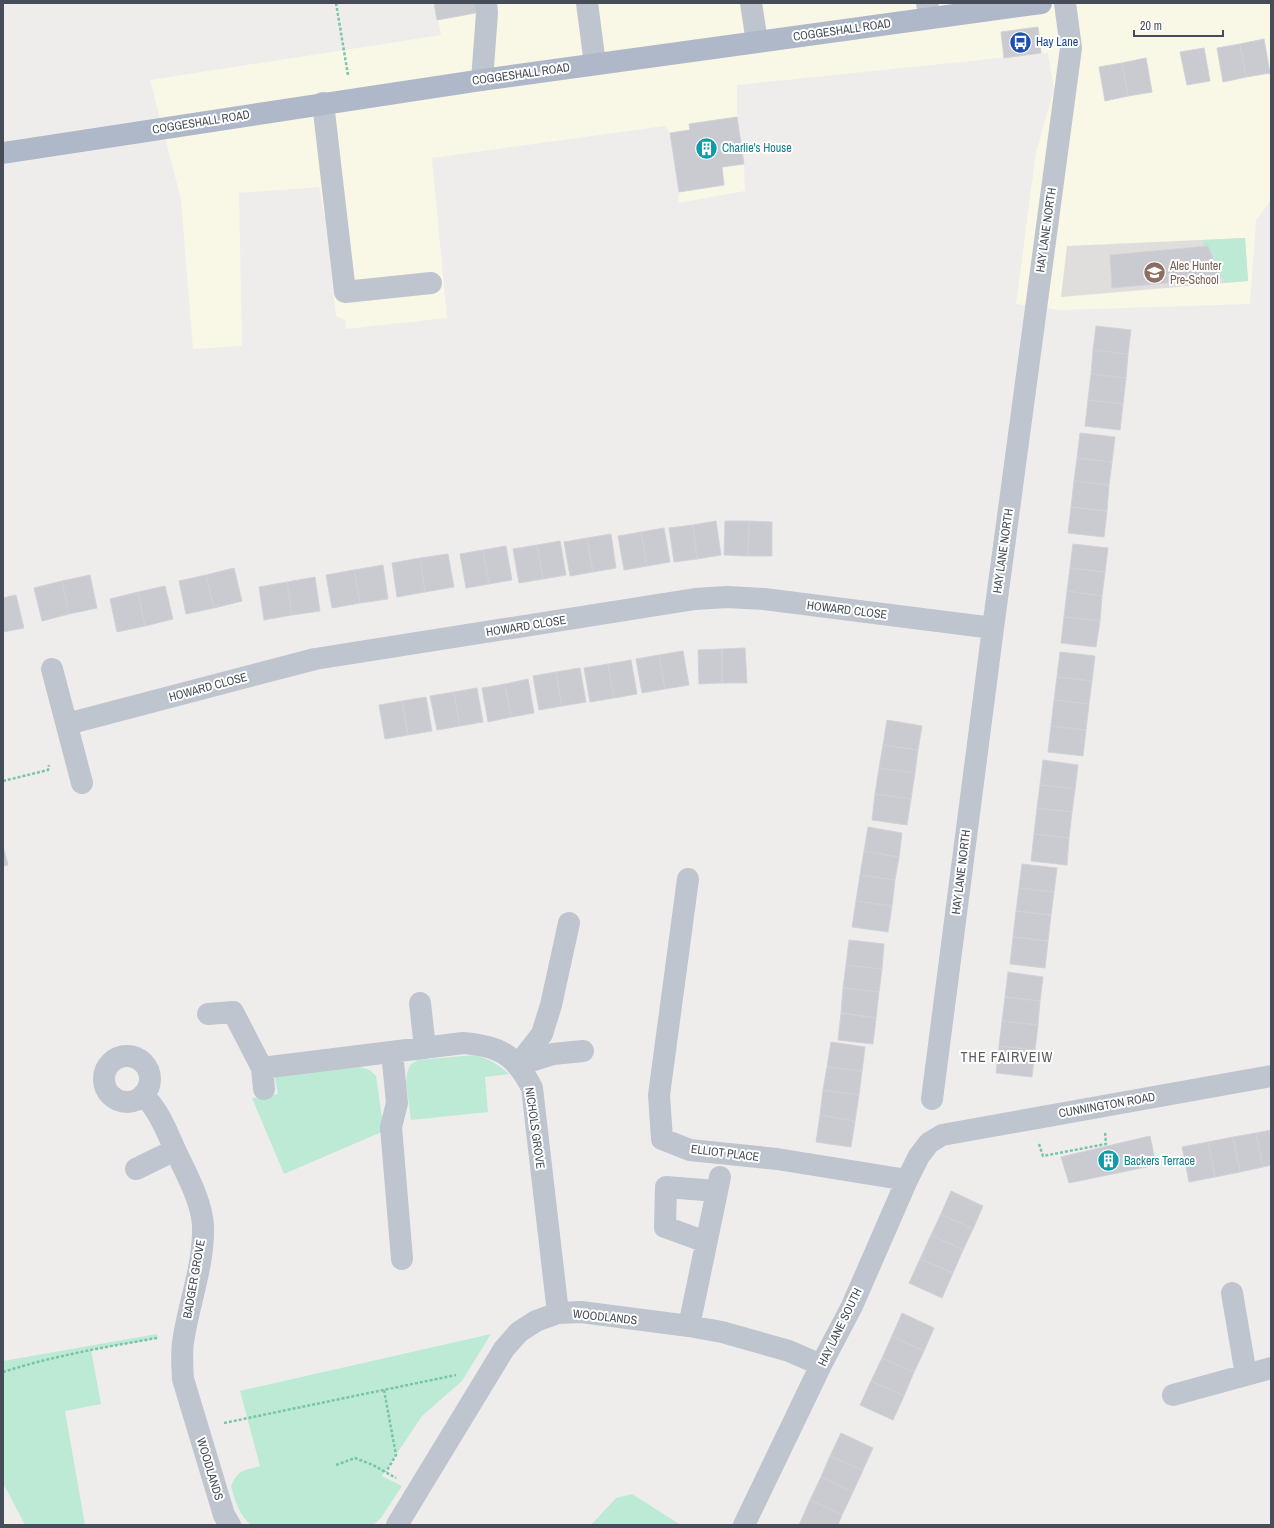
<svg xmlns="http://www.w3.org/2000/svg" width="1274" height="1528" font-family="'Archivo Narrow',sans-serif">
	<style>
		.commercial { fill: #f9f7e6 }
		.education { fill: #e0dedd }
		.green { fill: #bdead5 }
		.building { fill: #cacbd1; stroke: #d1d2d8 }
		.lines { fill: none; stroke-linecap: round; stroke-linejoin: round }
		.path { stroke: #79c5aa; stroke-width: 2.5; stroke-dasharray: 3 2; stroke-linecap: butt }
		.minor { stroke: #bec5ce; stroke-width: 22 }
		.major { stroke: #aeb8c9; stroke-width: 22 }
		.labels { text-anchor: middle; stroke-width: 4; stroke-linejoin: round; paint-order: stroke }
		.street-label { font-size: 12px; fill: #464d58; stroke: #fff }
		.transit-label { font-size: 12px; fill: #164399; stroke: #fff; text-anchor: start }
		.culture-label { font-size: 12px; fill: #0d838f; stroke: #fff; text-anchor: start }
		.education-label { font-size: 12px; fill: #785e54; stroke: #fff; text-anchor: start }
		.quarter-label { font-size: 14px; letter-spacing: 1px; fill: #5a5c61; stroke: #fff }
	</style>
	<rect width="100%" height="100%" fill="#efedec"/>
	<path class="commercial" d="M434,3H1271V200L1256,220L1250,304L1061,310L1016,304L1036,152L1054,90L1048,53L737,85V117L744,164L745,191L678,203L679,192L670,133L665,126L432,158L447,318L346,329L345,320L336,316L326,222L319,187L239,193L242,346L193,349L181,199L150,80L441,35Z"/>
	<path class="education" d="M1245,238L1248,281L1061,297L1067,246Z"/>
	<path class="green" d="M1245,238L1248,281L1224,283L1208,246L1203,247V240Z
		M475,1055C489,1059 498,1064 509,1074L485,1077L488,1112L411,1120L406,1083L407,1073L410,1065L418,1060Z
		M360,1067L370,1070L376,1076L384,1131L284,1174L252,1098L278,1094L274,1074Z
		M157,1334L158,1338L91,1350L101,1404L65,1411L85,1525H25L3,1483V1361Z
		M491,1334L462,1381L422,1416L382,1476L402,1486L381,1518L373,1525H251C239,1515 235,1501 231,1486C239,1468 244,1471 260,1466L240,1391Z
		M632,1494L681,1525H591L616,1498Z"/>
	<path class="building" d="M434,3H479L481,12L437,20Z
		M1038,27L1041,53L1004,58L1001,32Z
		M1264,39L1270,73L1246,77L1240,44Z
		M1240,44L1246,77L1223,82L1217,48Z
		M1204,48L1210,81L1187,85L1180,52Z
		M1146,58L1152,92L1128,96L1122,63Z
		M1122,63L1128,96L1105,101L1099,67Z
		M737,117L744,164L722,167L724,185L679,192L670,133L690,130L689,124Z
		M1208,246L1221,278L1112,288L1110,255Z
		M1096,326L1131,330L1128,354L1093,350Z
		M1093,350L1128,354L1126,378L1091,374Z
		M1091,374L1126,378L1123,404L1088,400Z
		M1088,400L1123,404L1120,430L1085,426Z
		M1080,433L1115,437L1112,462L1077,458Z
		M1077,458L1112,462L1109,485L1074,481Z
		M1074,481L1109,485L1107,511L1071,507Z
		M1071,507L1107,511L1104,537L1068,533Z
		M716,521L721,555L697,559L693,525Z
		M725,521H749L748,556L724,555Z
		M749,521L772,522V556H748Z
		M693,525L697,559L674,562L669,528Z
		M664,528L670,562L647,566L641,532Z
		M641,532L647,566L624,570L618,536Z
		M611,534L616,568L593,572L587,538Z
		M587,538L593,572L570,576L564,542Z
		M560,541L566,575L543,579L537,545Z
		M1073,544L1108,548L1105,572L1070,568Z
		M537,545L543,579L519,583L513,549Z
		M506,546L512,580L489,584L483,550Z
		M483,550L489,584L466,588L460,554Z
		M448,554L454,587L425,592L420,558Z
		M420,558L425,592L397,597L392,563Z
		M383,565L388,599L360,603L354,570Z
		M234,568L242,601L214,608L206,575Z
		M1070,568L1105,572L1102,596L1067,591Z
		M354,570L360,603L332,608L326,575Z
		M90,575L97,608L69,614L62,581Z
		M206,575L214,608L186,614L179,581Z
		M315,577L320,611L292,615L287,582Z
		M62,581L69,614L42,621L34,588Z
		M287,582L292,615L264,620L259,587Z
		M165,586L173,619L145,626L138,592Z
		M1067,591L1102,596L1100,621L1064,617Z
		M138,592L145,626L117,632L110,599Z
		M16,595L24,628L3,632V598Z
		M1064,617L1100,621L1096,647L1061,643Z
		M745,648L747,683H722V649Z
		M722,649V683L699,684L698,650Z
		M683,651L689,685L665,689L659,655Z
		M1060,652L1095,656L1092,681L1057,677Z
		M659,655L665,689L642,693L636,659Z
		M631,660L637,694L614,698L608,664Z
		M608,664L614,698L590,702L584,668Z
		M580,668L586,702L562,706L556,672Z
		M556,672L562,706L539,710L533,676Z
		M1057,677L1092,681L1089,704L1054,700Z
		M528,679L534,713L511,717L505,684Z
		M505,684L511,717L488,722L482,688Z
		M477,688L483,722L460,726L454,692Z
		M454,692L460,726L437,730L430,696Z
		M426,697L432,731L408,735L402,701Z
		M1054,700L1089,704L1086,730L1051,726Z
		M402,701L408,735L385,739L379,705Z
		M887,720L922,726L918,750L883,745Z
		M1051,726L1086,730L1083,756L1048,752Z
		M883,745L918,750L915,773L879,768Z
		M1043,760L1078,765L1075,789L1040,785Z
		M879,768L915,773L911,799L875,794Z
		M1040,785L1075,789L1072,812L1037,808Z
		M875,794L911,799L907,825L872,820Z
		M1037,808L1072,812L1069,838L1034,834Z
		M868,827L902,833L899,857L864,851Z
		M1034,834L1069,838L1067,865L1031,861Z
		M3,846L8,865L3,866Z
		M864,851L899,857L895,880L860,875Z
		M1022,864L1057,868L1054,892L1019,888Z
		M860,875L895,880L892,906L856,901Z
		M1019,888L1054,892L1051,915L1016,911Z
		M856,901L892,906L888,932L852,927Z
		M1016,911L1051,915L1048,941L1013,937Z
		M1013,937L1048,941L1045,968L1010,964Z
		M849,940L884,944L882,969L846,965Z
		M846,965L882,969L879,992L843,988Z
		M1008,972L1043,977L1040,1001L1005,997Z
		M843,988L879,992L876,1018L841,1013Z
		M1005,997L1040,1001L1038,1025L1002,1021Z
		M841,1013L876,1018L873,1044L838,1040Z
		M1002,1021L1038,1025L1035,1050L999,1046Z
		M831,1042L865,1047L862,1071L827,1067Z
		M999,1046L1035,1050L1032,1077L996,1073Z
		M827,1067L862,1071L859,1095L823,1090Z
		M823,1090L859,1095L855,1121L820,1115Z
		M820,1115L855,1121L851,1147L816,1142Z
		M1271,1130V1165L1263,1167L1256,1133Z
		M1256,1133L1263,1167L1240,1172L1233,1137Z
		M1150,1136L1156,1165L1069,1183L1061,1157Z
		M1233,1137L1240,1172L1215,1177L1208,1142Z
		M1208,1142L1215,1177L1189,1182L1182,1147Z
		M951,1191L983,1206L973,1229L941,1214Z
		M941,1214L973,1229L963,1250L931,1235Z
		M931,1235L963,1250L953,1273L920,1259Z
		M920,1259L953,1273L942,1298L909,1283Z
		M902,1313L934,1328L924,1351L892,1336Z
		M892,1336L924,1351L914,1372L882,1358Z
		M882,1358L914,1372L904,1396L871,1381Z
		M871,1381L904,1396L893,1420L860,1405Z
		M841,1433L873,1448L863,1470L830,1456Z
		M830,1456L863,1470L853,1492L821,1477Z
		M821,1477L853,1492L842,1515L810,1500Z
		M810,1500L842,1515L838,1525H799Z"/>
	<g class="lines">
		<path class="path" d="M336,3L348,75
			M3,781L48,770L49,765
			M1039,1144L1043,1156L1106,1144L1105,1131
			M3,1372C53,1356 105,1347 157,1338
			M384,1390L396,1455L386,1472
			M224,1423L456,1375
			M336,1465L355,1458L373,1465L396,1478"/>
		<path class="minor" d="M587,3L595,64
			M751,3L757,42
			M927,3L930,18
			M482,80L487,13L486,3
			M323,103L345,292L431,283
			M52,669L82,783
			M67,724L315,659L695,599L727,597L764,599L993,628
			M688,879L659,1095L662,1139L690,1150L777,1159L907,1180
			M420,1003L425,1048
			M208,1014L233,1012L262,1068L264,1089
			M392,1052L397,1103L391,1127L402,1259
			M104 1079a23 23 0 1 1 46 0a23 23 0 1 1-46 0Z
			M518,1065L542,1034L551,1005L569,923
			M518,1065L553,1054L583,1051
			M262,1068L463,1043C499,1046 515,1054 532,1088L558,1313
			M143,1095C159,1110 167,1132 176,1152C186,1173 202,1202 203,1226C204,1264 190,1300 184,1336C181,1350 182,1365 183,1379L224,1515L230,1525
			M932,1099L993,628L1071,48L1065,3
			M136,1169L175,1150
			M706,1242L665,1227L666,1187L717,1191
			M1232,1293L1246,1375
			M689,1326L720,1177
			M1173,1395L1271,1368
			M397,1525L504,1349L519,1332L536,1321L558,1313L581,1312L689,1326L722,1332L789,1351L821,1365
			M744,1525L821,1365L852,1306L907,1180L919,1156L929,1143L942,1135L1271,1076"/>
		<path class="major" d="M3,153L482,80L1041,3"/>
	</g>
	<defs>
		<symbol id="bus-disc" viewBox="-11 -11 22 22"><circle r="9.5" fill="#1a4fb4" stroke="#fff"/><path d="M-5-6H5V4H4V6H2V4H-2V6H-4V4H-5ZM-3.5-4V0h7V-4ZM-3.5 1.2v1.5H-2V1.2ZM2 1.2v1.5H3.5V1.2Z" fill="#fff"/></symbol>
		<symbol id="building-disc" viewBox="-11 -11 22 22"><circle r="9.5" fill="#0f9aa8" stroke="#fff"/><path d="M-4-6H4V6H1V3H-1V6H-4ZM-2.5-4.3h1.7v1.8h-1.7ZM.8-4.3h1.7v1.8H.8ZM-2.5-1h1.7V.8h-1.7ZM.8-1h1.7V.8H.8Z" fill="#fff"/></symbol>
		<symbol id="school-disc" viewBox="-11 -11 22 22"><circle r="9.5" fill="#8d6e63" stroke="#fff"/><path d="M0-5L7-2L0 1L-7-2ZM-4 1L0 2.5L4 1V4Q0 6-4 4Z" fill="#fff"/></symbol>
	</defs>
	<g fill-rule="evenodd">
		<use href="#bus-disc" x="1008" y="30" width="25" height="25"/>
		<use href="#building-disc" x="694" y="136" width="25" height="25"/>
		<use href="#school-disc" x="1142" y="260" width="25" height="25"/>
		<use href="#building-disc" x="1096" y="1148" width="25" height="25"/>
	</g>
	<g class="labels">
		<g class="street-label">
			<text transform="translate(842 30) rotate(-8)" y="4">COGGESHALL ROAD</text>
			<text transform="translate(521 74) rotate(-8)" y="4">COGGESHALL ROAD</text>
			<text transform="translate(201 122) rotate(-9)" y="4">COGGESHALL ROAD</text>
			<text transform="translate(1046 230) rotate(-82)" y="4">HAY LANE NORTH</text>
			<text transform="translate(1003 551) rotate(-82)" y="4">HAY LANE NORTH</text>
			<text transform="translate(847 610) rotate(7)" y="4">HOWARD CLOSE</text>
			<text transform="translate(526 626) rotate(-9)" y="4">HOWARD CLOSE</text>
			<text transform="translate(208 687) rotate(-15)" y="4">HOWARD CLOSE</text>
			<text transform="translate(961 872) rotate(-83)" y="4">HAY LANE NORTH</text>
			<text transform="translate(1107 1105) rotate(-10)" y="4">CUNNINGTON ROAD</text>
			<text transform="translate(535 1128) rotate(82)" y="4">NICHOLS GROVE</text>
			<text transform="translate(725 1153) rotate(7)" y="4">ELLIOT PLACE</text>
			<text transform="translate(194 1279) rotate(-80)" y="4">BADGER GROVE</text>
			<text transform="translate(605 1317) rotate(6)" y="4">WOODLANDS</text>
			<text transform="translate(840 1327) rotate(-64)" y="4">HAY LANE SOUTH</text>
			<text transform="translate(210 1469) rotate(73)" y="4">WOODLANDS</text>
		</g>
		<g class="transit-label">
			<text x="1036" y="46">Hay Lane</text>
		</g>
		<g class="culture-label">
			<text x="722" y="152">Charlie's House</text>
			<text x="1124" y="1165">Backers Terrace</text>
		</g>
		<g class="education-label">
			<text x="1170" y="270">Alec Hunter<tspan x="1170" dy="14">Pre-School</tspan></text>
		</g>
		<g class="quarter-label">
			<text x="1007" y="1062">THE FAIRVEIW</text>
		</g>
	</g>
	<rect width="1274" height="1528" fill="none" stroke="#464d58" stroke-width="8"/>
	<path d="M1134 30v6h89v-6" fill="none" stroke="#464d58" stroke-width="2"/>
	<text x="1140" y="30" font-size="12" fill="#464d58" stroke="#ffffff" stroke-width="3" paint-order="stroke">20 m</text>
</svg>
